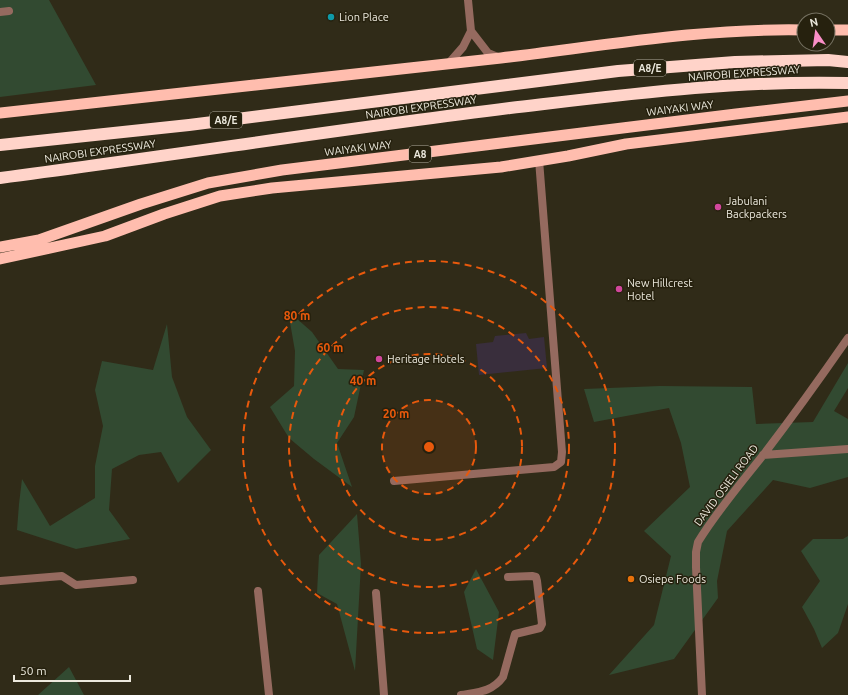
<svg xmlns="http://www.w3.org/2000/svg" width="848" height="695" font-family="Ubuntu,sans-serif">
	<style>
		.commercial { fill: #392e3c }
		.green { fill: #324a31 }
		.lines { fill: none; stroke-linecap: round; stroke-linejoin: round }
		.minor { stroke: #956a5f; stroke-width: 8 }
		.trunk { stroke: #ffbdae; stroke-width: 11 }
		.motorway { stroke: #ffd3c9; stroke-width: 12 }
		.ring { fill: none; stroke: #e8590c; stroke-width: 2; stroke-dasharray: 7 5 }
		.culture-dot { fill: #0f9aa8; stroke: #26210e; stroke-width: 1.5 }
		.hotel-dot { fill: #d1479c; stroke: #26210e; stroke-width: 1.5 }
		.food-dot { fill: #e8710a; stroke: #26210e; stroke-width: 1.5 }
		.labels { text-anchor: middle; stroke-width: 3; stroke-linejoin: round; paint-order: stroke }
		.shield { fill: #26210e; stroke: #b1ad9f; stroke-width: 1 }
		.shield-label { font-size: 10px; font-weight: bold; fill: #ece9dd }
		.poi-label { font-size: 11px; fill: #ece9dd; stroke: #26210e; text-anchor: start }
		.street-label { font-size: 11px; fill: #ece9dd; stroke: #26210e }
		.centre { fill: #e8590c; stroke: #26210e; stroke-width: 2 }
		.ring-label { font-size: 12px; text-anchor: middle; font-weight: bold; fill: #e8590c; stroke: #26210e; stroke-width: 3; stroke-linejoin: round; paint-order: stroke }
	</style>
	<rect width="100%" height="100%" fill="#302b18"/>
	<path class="commercial" d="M526,333L529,339L544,337L547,368L479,375L476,344L493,342L495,336Z"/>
	<path class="green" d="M0,0H49L96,85L0,97Z
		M288,311L312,332L338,369L364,370L354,417L337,443L352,487L314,459L289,438L270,407L294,386L295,351Z
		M167,324L172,377L187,417L211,450L178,483L161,452L139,455L112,469L109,510L130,539L76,549L17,530L19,504L22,479L50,526L95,498V466L103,426L95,390L102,361L153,370Z
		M848,363V388L834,411L848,419V477L810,488L773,480L727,531L717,581L718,598L674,659L609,675L654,625L671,556L644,531L690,487L681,443L669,408L594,422L584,389L660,386L752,387L756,424L813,422Z
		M357,514L361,564L355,671L337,604L317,593L319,555Z
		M848,536V604L838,633L822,648L814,629L802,607L820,581L801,551L813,539H843Z
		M476,569L499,612L493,660L477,649L464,592Z
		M69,667L84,695H38Z"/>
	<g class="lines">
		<path class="minor" d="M0,12L9,11
			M471,31L488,53L500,58
			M449,63L463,47L471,31L468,0
			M763,455L848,449
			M394,481L554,467L561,462L562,452L539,160
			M0,581L62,576L76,585L133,580
			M258,591L269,695
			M376,593L384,695
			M461,695C478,692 492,692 503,677L515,634L540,628L542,624L537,581L536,577L532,576L508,577
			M702,695L696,567V552L698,542C717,511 741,483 764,454C793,416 821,377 848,338"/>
		<path class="trunk" d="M828,30H848
			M0,113C167,95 334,77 501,58C602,46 702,28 804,30
			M0,247L39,240L141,204L208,183L282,170L736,114L848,101
			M0,259L105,236L164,214L220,196L272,188L501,167L568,156L626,144L848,117"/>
		<path class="motorway" d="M0,145L189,125L618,71L735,62L828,60L848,62
			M0,178C170,156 340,129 510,108C622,95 735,80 848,83"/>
	</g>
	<circle cx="429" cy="447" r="47" fill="#e8590c" fill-opacity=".12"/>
	<g class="ring">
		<circle cx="429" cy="447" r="47"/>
		<circle cx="429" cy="447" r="93"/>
		<circle cx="429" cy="447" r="140"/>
		<circle cx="429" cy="447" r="186"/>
	</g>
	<circle class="culture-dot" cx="331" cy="17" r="4"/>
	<g class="hotel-dot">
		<circle cx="718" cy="207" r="4"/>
		<circle cx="619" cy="289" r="4"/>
		<circle cx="379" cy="359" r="4"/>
	</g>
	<circle class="food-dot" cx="631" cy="579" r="4"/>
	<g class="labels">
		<g class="shield">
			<rect x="634" y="60" width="32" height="16" rx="3"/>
			<rect x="210" y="112" width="32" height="16" rx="3"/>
			<rect x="409" y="146" width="22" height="16" rx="3"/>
		</g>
		<g class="shield-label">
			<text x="650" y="72">A8/E</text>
			<text x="226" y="124">A8/E</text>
			<text x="420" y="158">A8</text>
		</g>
		<g class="poi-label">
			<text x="339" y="21">Lion Place</text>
			<text x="726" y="205">Jabulani<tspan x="726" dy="13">Backpackers</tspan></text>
			<text x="627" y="287">New Hillcrest<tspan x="627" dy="13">Hotel</tspan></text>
			<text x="387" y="363">Heritage Hotels</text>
			<text x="639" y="583">Osiepe Foods</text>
		</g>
		<g class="street-label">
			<text transform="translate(744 73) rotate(-4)" y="4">NAIROBI EXPRESSWAY</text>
			<text transform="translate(421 107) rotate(-8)" y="4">NAIROBI EXPRESSWAY</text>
			<text transform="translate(680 108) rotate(-7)" y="4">WAIYAKI WAY</text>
			<text transform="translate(358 148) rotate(-7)" y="4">WAIYAKI WAY</text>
			<text transform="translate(100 151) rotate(-8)" y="4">NAIROBI EXPRESSWAY</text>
			<text transform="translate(726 485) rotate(-53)" y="4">DAVID OSIELI ROAD</text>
		</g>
	</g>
	<circle cx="429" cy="447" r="6" class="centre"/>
	<g class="ring-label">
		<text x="297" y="320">80 m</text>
		<text x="330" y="352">60 m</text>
		<text x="363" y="385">40 m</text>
		<text x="396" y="418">20 m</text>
	</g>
	<g transform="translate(816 32) rotate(347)"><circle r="19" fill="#26210e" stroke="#757161"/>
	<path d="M0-3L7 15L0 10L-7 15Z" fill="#fa8fc7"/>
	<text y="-6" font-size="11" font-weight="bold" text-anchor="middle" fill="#ece9dd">N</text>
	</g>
	<path d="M14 675v6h116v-6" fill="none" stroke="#ece9dd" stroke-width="2"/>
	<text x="20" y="675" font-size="12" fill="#ece9dd" stroke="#26210e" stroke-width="3" paint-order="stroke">50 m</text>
</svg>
